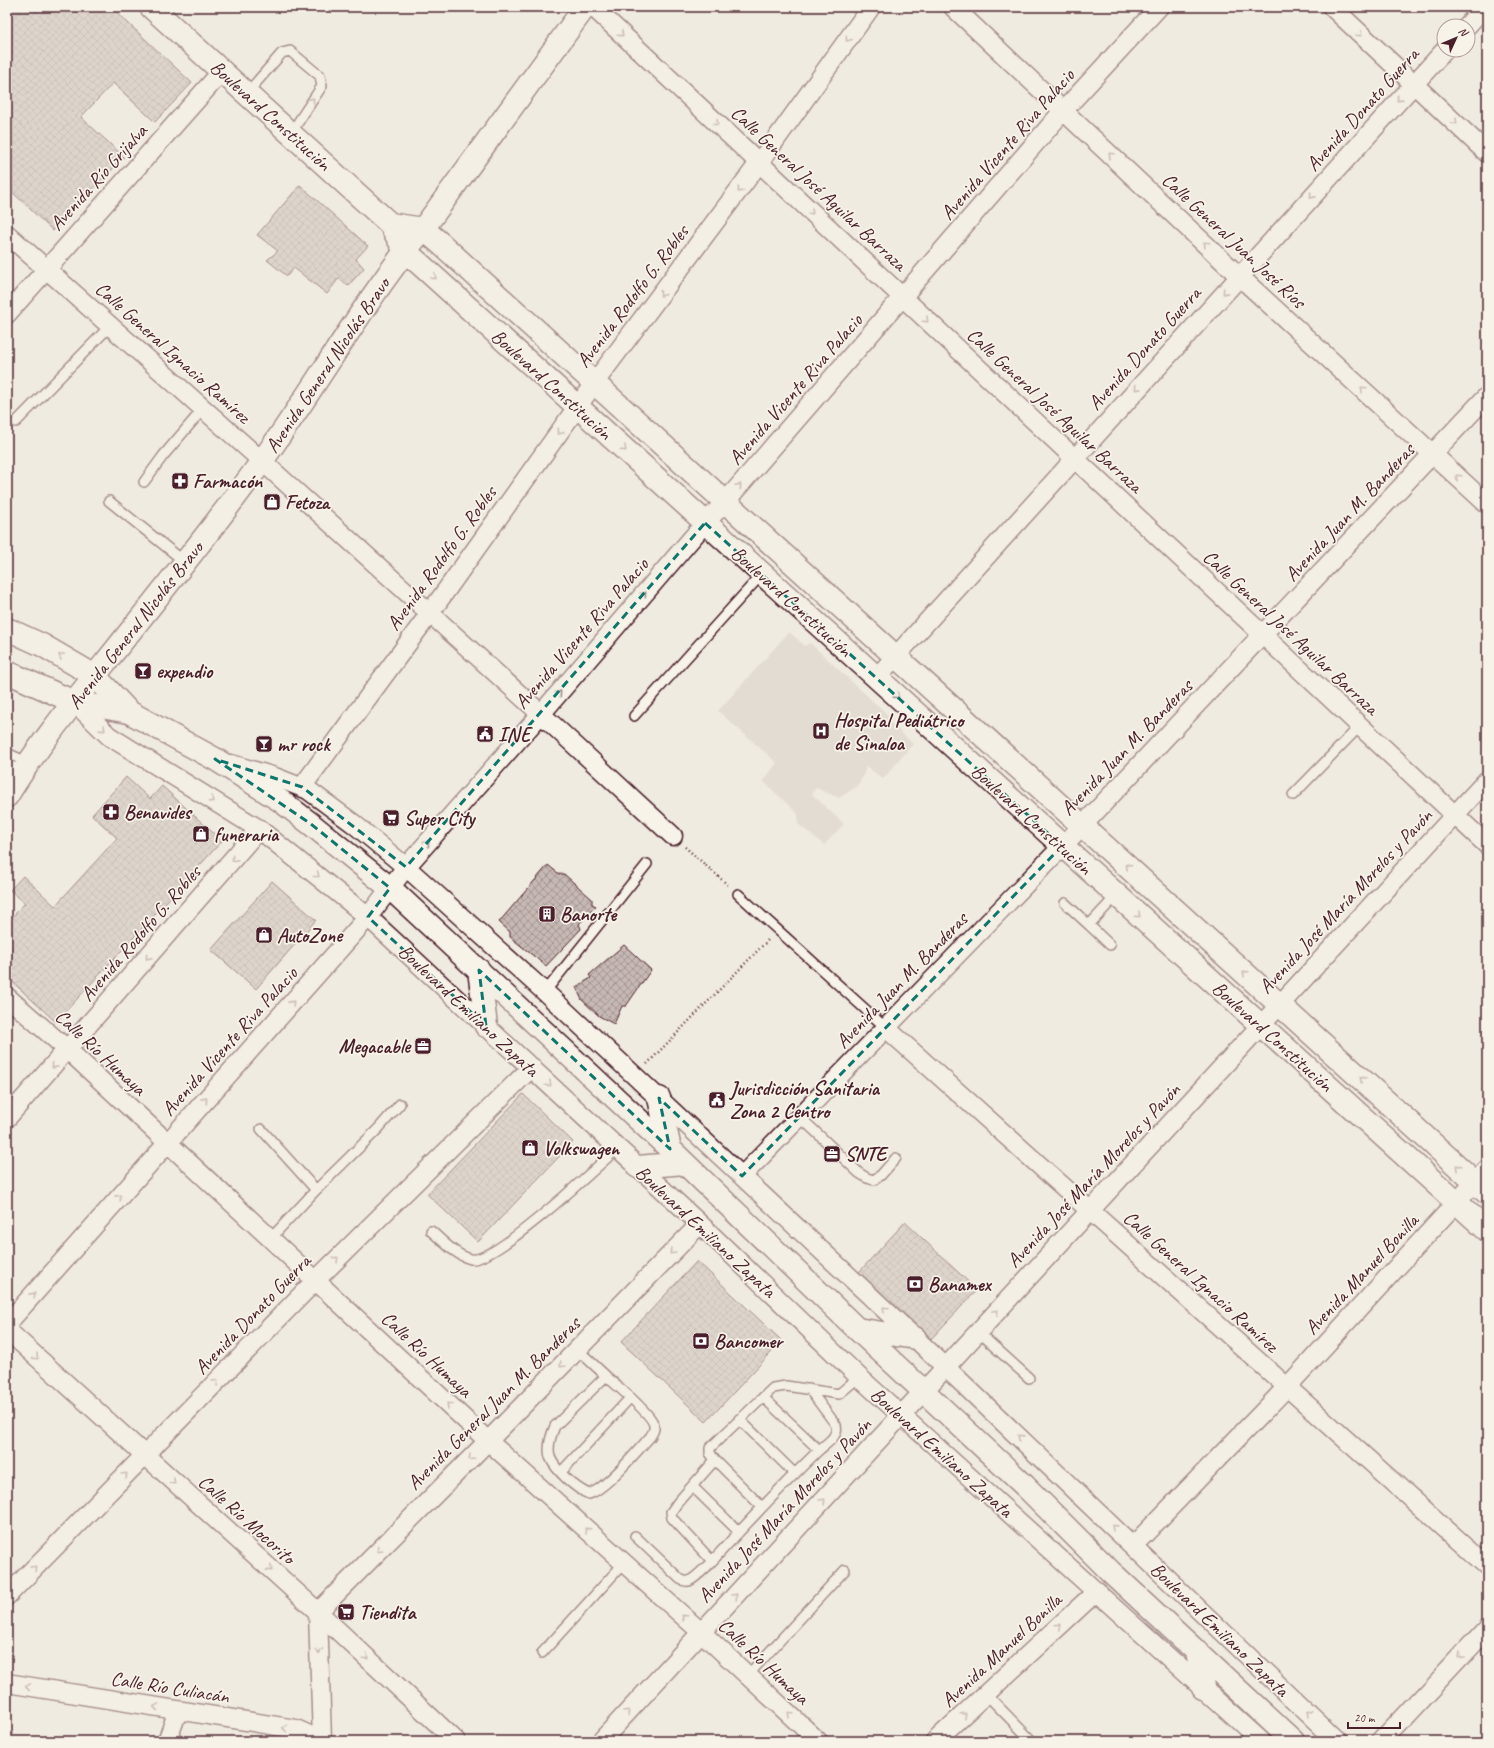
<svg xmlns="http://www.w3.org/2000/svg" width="1494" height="1748" font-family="Caveat,sans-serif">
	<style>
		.built { fill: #e3dcd2 }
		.building { fill: url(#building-cross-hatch); stroke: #4a1f2b }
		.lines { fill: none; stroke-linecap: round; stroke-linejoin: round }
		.lane-casing { stroke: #4a1f2b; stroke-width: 12 }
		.street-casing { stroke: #4a1f2b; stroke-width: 21 }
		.secondary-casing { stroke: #4a1f2b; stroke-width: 25 }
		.path { stroke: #4a1f2b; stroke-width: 2.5; stroke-dasharray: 1 3; stroke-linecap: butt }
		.lane { stroke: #f7f3e8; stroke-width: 9 }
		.street { stroke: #f7f3e8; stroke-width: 18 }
		.secondary { stroke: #f7f3e8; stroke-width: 22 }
		.oneway { stroke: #a0898a }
		.marked { fill: none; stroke: #0f766e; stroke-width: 3; stroke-dasharray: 8 5; stroke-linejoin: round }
		.labels { text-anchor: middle; stroke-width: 3.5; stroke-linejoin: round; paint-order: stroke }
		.street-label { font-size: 20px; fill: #4a1f2b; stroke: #f7f3e8 }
		.poi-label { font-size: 20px; font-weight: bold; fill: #4a1f2b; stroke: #f7f3e8; text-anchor: start }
	</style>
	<defs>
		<pattern id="building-cross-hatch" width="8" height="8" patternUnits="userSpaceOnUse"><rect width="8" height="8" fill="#c6b8b3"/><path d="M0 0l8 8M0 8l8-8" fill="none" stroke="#a39592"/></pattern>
	</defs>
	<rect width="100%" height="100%" fill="#f0ebe0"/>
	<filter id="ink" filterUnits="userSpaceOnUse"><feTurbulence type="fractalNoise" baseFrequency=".025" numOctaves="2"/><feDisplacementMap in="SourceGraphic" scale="8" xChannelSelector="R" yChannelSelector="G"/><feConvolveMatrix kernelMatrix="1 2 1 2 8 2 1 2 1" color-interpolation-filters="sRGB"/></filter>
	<g filter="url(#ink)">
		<path class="built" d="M789,632L805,646L810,643L889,716L887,719L913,744L883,779L866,766L863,777L856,787L839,798L816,788L812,794L844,824L824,845L798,824V814L763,781L777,763L718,711Z"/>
		<path class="building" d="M7,7H111L192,83L155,122L113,83L81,117L124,157L53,231L7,187Z
			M300,185L368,246L356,259L364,268L348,286L339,278L327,294L294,268L287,276L267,260L278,251L257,235Z
			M126,777L150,799L162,786L222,841L56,1022L7,977V923L25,903L10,890L23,876L55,906L117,838L92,815Z
			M548,865L559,874H564L592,899V904L596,906L579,924L581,929L546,966L510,937V932L499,922Z
			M272,881L316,920L256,989L211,950Z
			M624,945L651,970L626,1006H622L614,1024L599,1016L582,1000L576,987L591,978L589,975Z
			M523,1094L573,1142L478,1242L427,1194Z
			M905,1222L977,1290L931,1339L923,1329L917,1326L859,1272Z
			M697,1261L782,1341L706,1422L621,1342Z"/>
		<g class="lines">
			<defs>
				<path id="lane" d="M247,93L282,53L290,51L320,76L322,86L291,133
					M16,422L111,325
					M144,482L163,456L203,409
					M109,501L185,562
					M634,716L762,574
					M7,753L29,763
					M7,764L22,771
					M1293,795L1360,726
					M738,894L886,1028
					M1065,903L1089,925
					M1110,945L1089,925L1117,895
					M545,992L647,864
					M799,1116L859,1173L867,1178L874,1180L881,1175L896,1158
					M261,1129L316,1190L271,1238
					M316,1190L378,1129L400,1104
					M431,1231C442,1240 456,1256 471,1259C495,1263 596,1168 618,1148
					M978,1332L1029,1378
					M577,1349L606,1376L555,1426C551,1435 547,1446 550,1457C555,1470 576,1489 589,1494C606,1489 637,1451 650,1437C652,1434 655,1430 654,1426C654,1416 615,1384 606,1376
					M809,1389L836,1425C839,1436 827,1443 819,1450
					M739,1419L795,1474
					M561,1472L630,1398
					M692,1486L739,1532
					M762,1507L715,1460L710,1453V1448L773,1388L786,1386L839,1394L859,1377
					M635,1536L680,1579C683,1581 685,1582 689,1581C702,1575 728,1543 739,1532C765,1504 792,1476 819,1450L763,1397
					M712,1561L672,1518L671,1512L678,1502L715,1460
					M542,1653L624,1563
					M748,1675L845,1570
					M987,1695L1032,1741"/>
				<path id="street" d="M593,7L1487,845
					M953,7L1239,276L1487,504
					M1332,7L1487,153
					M1467,26L1484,7
					M7,234L262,461L541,714L673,836
					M7,314L223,70
					M877,677L1445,50
					M74,702L109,736L259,829L368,917L700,1224L859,1377L1261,1741
					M231,764L275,777L308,790L354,824L406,867L545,992L915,1338L1337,1741
					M302,787L430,613L595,382L759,163L871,7
					M7,997L68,1050L488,1441L701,1632L818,1741
					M886,1028L1487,1566
					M7,1118L259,829
					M742,1176L1083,825L1487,396
					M7,1324L368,917L406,867L541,714L705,523L726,501L1063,111L1159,7
					M7,1330L318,1612L456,1741
					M1133,1546L1287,1387L1487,1169
					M7,1596L316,1280L532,1067
					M7,1683L296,1729L323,1741
					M167,1741L178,1711
					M322,1741L318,1612L488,1441L700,1224
					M601,1741L1487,780
					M935,1741L1097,1591
					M1382,1741L1487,1628"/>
				<path id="secondary" d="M151,7L390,224L405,251L421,265L1487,1230
					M390,224L423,229L440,243L1487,1193
					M7,629L42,645L95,676L129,712L215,759L281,801L311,824L390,888L670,1149L857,1329L1025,1486L1111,1572L1293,1741
					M7,672L74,702L129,712
					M7,796C40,742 82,692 121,643C169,583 217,523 262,461C317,385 363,302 423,229L585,7
					M479,970L486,1026
					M659,1098L670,1149
					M638,1167L684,1163
					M857,1329L915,1338
					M1197,1651L1203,1688"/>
			</defs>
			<use href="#lane" class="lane-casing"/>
			<use href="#street" class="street-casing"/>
			<use href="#secondary" class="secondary-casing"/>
			<path class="path" d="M685,847L729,886
				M647,1064L769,939"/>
			<use href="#lane" class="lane"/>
			<use href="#street" class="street"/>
			<use href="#secondary" class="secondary"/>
		</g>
		<defs><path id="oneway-chevron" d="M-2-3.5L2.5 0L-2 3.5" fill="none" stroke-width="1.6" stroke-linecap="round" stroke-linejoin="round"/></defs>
		<g class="oneway">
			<use href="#oneway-chevron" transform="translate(621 34) rotate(43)"/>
			<use href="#oneway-chevron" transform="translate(1360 34) rotate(43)"/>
			<use href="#oneway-chevron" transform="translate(848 39) rotate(126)"/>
			<use href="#oneway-chevron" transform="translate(1399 99) rotate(132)"/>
			<use href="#oneway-chevron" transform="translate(312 100) rotate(-56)"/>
			<use href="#oneway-chevron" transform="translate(1455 122) rotate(43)"/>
			<use href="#oneway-chevron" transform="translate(716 123) rotate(43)"/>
			<use href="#oneway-chevron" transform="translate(1111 155) rotate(-137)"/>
			<use href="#oneway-chevron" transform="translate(740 190) rotate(127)"/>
			<use href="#oneway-chevron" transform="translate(1312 196) rotate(132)"/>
			<use href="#oneway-chevron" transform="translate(811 212) rotate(43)"/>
			<use href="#oneway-chevron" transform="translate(1206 244) rotate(-137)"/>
			<use href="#oneway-chevron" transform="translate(434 277) rotate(42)"/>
			<use href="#oneway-chevron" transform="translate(1225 292) rotate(132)"/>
			<use href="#oneway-chevron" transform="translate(662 294) rotate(127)"/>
			<use href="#oneway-chevron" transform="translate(926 320) rotate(43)"/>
			<use href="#oneway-chevron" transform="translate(1137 388) rotate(132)"/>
			<use href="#oneway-chevron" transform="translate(1363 389) rotate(-137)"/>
			<use href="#oneway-chevron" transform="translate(560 432) rotate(126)"/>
			<use href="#oneway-chevron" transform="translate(624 449) rotate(42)"/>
			<use href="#oneway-chevron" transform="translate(1458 477) rotate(-137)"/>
			<use href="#oneway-chevron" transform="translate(739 486) rotate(-49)"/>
			<use href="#oneway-chevron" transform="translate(644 594) rotate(-49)"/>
			<use href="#oneway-chevron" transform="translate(61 656) rotate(-150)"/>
			<use href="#oneway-chevron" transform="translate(559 693) rotate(-49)"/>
			<use href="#oneway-chevron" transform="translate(897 696) rotate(42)"/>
			<use href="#oneway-chevron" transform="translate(103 729) rotate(44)"/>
			<use href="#oneway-chevron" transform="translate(212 800) rotate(32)"/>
			<use href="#oneway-chevron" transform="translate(427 843) rotate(-49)"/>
			<use href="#oneway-chevron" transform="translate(234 859) rotate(131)"/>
			<use href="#oneway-chevron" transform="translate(1128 866) rotate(-138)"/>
			<use href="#oneway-chevron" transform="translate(317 875) rotate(38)"/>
			<use href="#oneway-chevron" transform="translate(1138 915) rotate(42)"/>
			<use href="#oneway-chevron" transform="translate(148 957) rotate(131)"/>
			<use href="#oneway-chevron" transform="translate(1245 973) rotate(-138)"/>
			<use href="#oneway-chevron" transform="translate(292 1003) rotate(-48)"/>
			<use href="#oneway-chevron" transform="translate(54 1066) rotate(132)"/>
			<use href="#oneway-chevron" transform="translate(1362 1079) rotate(-138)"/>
			<use href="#oneway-chevron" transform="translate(549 1084) rotate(43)"/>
			<use href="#oneway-chevron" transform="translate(205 1100) rotate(-48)"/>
			<use href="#oneway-chevron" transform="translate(1458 1167) rotate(-138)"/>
			<use href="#oneway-chevron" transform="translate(119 1197) rotate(-48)"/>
			<use href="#oneway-chevron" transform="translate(672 1252) rotate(134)"/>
			<use href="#oneway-chevron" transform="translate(336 1259) rotate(-45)"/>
			<use href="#oneway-chevron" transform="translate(33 1295) rotate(-48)"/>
			<use href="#oneway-chevron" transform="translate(885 1309) rotate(-137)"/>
			<use href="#oneway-chevron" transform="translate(996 1312) rotate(-47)"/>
			<use href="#oneway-chevron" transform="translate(36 1357) rotate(43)"/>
			<use href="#oneway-chevron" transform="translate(562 1365) rotate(134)"/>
			<use href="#oneway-chevron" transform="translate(216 1382) rotate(-46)"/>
			<use href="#oneway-chevron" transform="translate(449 1405) rotate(-137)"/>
			<use href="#oneway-chevron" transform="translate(1020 1437) rotate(-136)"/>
			<use href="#oneway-chevron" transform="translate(471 1458) rotate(135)"/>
			<use href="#oneway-chevron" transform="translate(125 1475) rotate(-46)"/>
			<use href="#oneway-chevron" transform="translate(173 1482) rotate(42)"/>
			<use href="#oneway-chevron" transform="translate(823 1501) rotate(-47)"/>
			<use href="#oneway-chevron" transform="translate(1114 1527) rotate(-136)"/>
			<use href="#oneway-chevron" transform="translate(587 1530) rotate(-138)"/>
			<use href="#oneway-chevron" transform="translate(379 1550) rotate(135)"/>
			<use href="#oneway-chevron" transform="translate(34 1568) rotate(-46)"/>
			<use href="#oneway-chevron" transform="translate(270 1569) rotate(42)"/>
			<use href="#oneway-chevron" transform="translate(735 1596) rotate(-47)"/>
			<use href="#oneway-chevron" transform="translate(684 1617) rotate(-138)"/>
			<use href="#oneway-chevron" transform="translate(1059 1626) rotate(-43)"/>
			<use href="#oneway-chevron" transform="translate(319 1651) rotate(88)"/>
			<use href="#oneway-chevron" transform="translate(366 1657) rotate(43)"/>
			<use href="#oneway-chevron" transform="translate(1460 1657) rotate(133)"/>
			<use href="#oneway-chevron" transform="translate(28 1687) rotate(-171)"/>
			<use href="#oneway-chevron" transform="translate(156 1707) rotate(-171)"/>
			<use href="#oneway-chevron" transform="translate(627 1712) rotate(-47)"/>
			<use href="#oneway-chevron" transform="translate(790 1714) rotate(-137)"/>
			<use href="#oneway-chevron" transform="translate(1309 1714) rotate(-136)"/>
			<use href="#oneway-chevron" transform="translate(964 1715) rotate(-42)"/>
			<use href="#oneway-chevron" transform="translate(285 1728) rotate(-171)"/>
		</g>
	</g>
	<path d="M0 0H1494V1748H0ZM705,523L1062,846L742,1176L659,1098L670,1149L479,970L486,1026L368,917L390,888L311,824L215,759L302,787L406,867Z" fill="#f0ebe0" fill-opacity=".55" fill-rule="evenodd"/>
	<path class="marked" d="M705,523L1062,846L742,1176L659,1098L670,1149L479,970L486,1026L368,917L390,888L311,824L215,759L302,787L406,867Z"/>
	<defs>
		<symbol id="pharmacy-square" viewBox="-11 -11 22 22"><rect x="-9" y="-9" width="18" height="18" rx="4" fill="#4a1f2b" stroke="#f7f3e8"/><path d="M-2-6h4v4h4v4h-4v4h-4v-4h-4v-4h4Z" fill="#fff"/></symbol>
		<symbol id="shop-square" viewBox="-11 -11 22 22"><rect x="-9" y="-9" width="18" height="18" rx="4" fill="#4a1f2b" stroke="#f7f3e8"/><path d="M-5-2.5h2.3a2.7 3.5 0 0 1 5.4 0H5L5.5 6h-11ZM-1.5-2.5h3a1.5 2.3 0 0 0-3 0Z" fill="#fff"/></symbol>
		<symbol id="bar-square" viewBox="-11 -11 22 22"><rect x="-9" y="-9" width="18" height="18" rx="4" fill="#4a1f2b" stroke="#f7f3e8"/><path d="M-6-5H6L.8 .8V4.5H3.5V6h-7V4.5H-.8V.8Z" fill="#fff"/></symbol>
		<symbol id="hospital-square" viewBox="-11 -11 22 22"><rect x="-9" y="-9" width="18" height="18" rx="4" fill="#4a1f2b" stroke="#f7f3e8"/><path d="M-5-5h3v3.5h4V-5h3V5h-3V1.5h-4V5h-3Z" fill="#fff"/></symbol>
		<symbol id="civic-square" viewBox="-11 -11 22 22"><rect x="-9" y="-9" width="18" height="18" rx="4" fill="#4a1f2b" stroke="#f7f3e8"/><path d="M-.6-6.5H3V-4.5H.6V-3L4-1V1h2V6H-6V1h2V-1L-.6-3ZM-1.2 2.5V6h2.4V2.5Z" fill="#fff"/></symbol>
		<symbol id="supermarket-square" viewBox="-11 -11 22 22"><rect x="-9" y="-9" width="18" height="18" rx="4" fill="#4a1f2b" stroke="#f7f3e8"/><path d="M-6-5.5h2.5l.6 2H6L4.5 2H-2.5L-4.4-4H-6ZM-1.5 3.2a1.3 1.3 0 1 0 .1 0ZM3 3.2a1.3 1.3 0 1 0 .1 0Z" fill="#fff"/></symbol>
		<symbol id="building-square" viewBox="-11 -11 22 22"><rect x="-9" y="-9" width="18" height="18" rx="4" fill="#4a1f2b" stroke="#f7f3e8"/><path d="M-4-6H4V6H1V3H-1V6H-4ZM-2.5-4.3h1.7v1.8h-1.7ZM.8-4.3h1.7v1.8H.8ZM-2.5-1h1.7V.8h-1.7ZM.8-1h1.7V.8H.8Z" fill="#fff"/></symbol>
		<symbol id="office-square" viewBox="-11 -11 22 22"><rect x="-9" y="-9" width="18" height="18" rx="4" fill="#4a1f2b" stroke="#f7f3e8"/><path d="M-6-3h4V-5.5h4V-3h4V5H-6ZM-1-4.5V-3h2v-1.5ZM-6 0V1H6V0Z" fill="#fff"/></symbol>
		<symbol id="bank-square" viewBox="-11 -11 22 22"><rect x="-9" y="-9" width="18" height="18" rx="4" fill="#4a1f2b" stroke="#f7f3e8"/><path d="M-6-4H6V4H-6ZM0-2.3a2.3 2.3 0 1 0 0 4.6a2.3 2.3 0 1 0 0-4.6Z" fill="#fff"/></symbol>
	</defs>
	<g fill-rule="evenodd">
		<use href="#pharmacy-square" x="170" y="471" width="20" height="20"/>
		<use href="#shop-square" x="262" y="492" width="20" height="20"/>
		<use href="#bar-square" x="133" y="661" width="20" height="20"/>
		<use href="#hospital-square" x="811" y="721" width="20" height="20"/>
		<use href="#civic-square" x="475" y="724" width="20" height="20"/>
		<use href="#bar-square" x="254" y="734" width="20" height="20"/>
		<use href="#pharmacy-square" x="101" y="802" width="20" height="20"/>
		<use href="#supermarket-square" x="381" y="808" width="20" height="20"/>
		<use href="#shop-square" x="191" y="824" width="20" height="20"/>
		<use href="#building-square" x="537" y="904" width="20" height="20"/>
		<use href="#shop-square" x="254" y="925" width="20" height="20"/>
		<use href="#office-square" x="413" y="1036" width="20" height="20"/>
		<use href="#civic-square" x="707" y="1090" width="20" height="20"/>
		<use href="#shop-square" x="520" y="1138" width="20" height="20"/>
		<use href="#office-square" x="822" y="1144" width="20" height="20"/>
		<use href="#bank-square" x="905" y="1274" width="20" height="20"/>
		<use href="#bank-square" x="691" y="1331" width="20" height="20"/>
		<use href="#supermarket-square" x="336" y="1602" width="20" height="20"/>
	</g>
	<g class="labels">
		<g class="street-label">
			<text transform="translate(1362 109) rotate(-48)" y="7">Avenida Donato Guerra</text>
			<text transform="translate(271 115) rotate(42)" y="7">Boulevard Constitución</text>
			<text transform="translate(1007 144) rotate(-49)" y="7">Avenida Vicente Riva Palacio</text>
			<text transform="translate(98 177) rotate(-48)" y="7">Avenida Río Grijalva</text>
			<text transform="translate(819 188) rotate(43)" y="7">Calle General José Aguilar Barraza</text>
			<text transform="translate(1234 240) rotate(43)" y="7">Calle General Juan José Ríos</text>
			<text transform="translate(632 296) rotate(-53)" y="7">Avenida Rodolfo G. Robles</text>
			<text transform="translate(1144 348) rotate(-48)" y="7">Avenida Donato Guerra</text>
			<text transform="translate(173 352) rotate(42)" y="7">Calle General Ignacio Ramírez</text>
			<text transform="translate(327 365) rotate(-56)" y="7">Avenida General Nicolás Bravo</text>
			<text transform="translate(552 384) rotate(42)" y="7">Boulevard Constitución</text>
			<text transform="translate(795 389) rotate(-49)" y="7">Avenida Vicente Riva Palacio</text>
			<text transform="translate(1055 410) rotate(43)" y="7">Calle General José Aguilar Barraza</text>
			<text transform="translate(1349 512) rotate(-47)" y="7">Avenida Juan M. Banderas</text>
			<text transform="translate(441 558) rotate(-54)" y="7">Avenida Rodolfo G. Robles</text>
			<text transform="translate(792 601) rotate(42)" y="7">Boulevard Constitución</text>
			<text transform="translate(135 625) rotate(-52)" y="7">Avenida General Nicolás Bravo</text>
			<text transform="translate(1291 632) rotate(43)" y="7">Calle General José Aguilar Barraza</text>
			<text transform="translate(581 633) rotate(-49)" y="7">Avenida Vicente Riva Palacio</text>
			<text transform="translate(1126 747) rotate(-46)" y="7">Avenida Juan M. Banderas</text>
			<text transform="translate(1032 819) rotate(42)" y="7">Boulevard Constitución</text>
			<text transform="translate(1345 901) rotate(-47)" y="7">Avenida José María Morelos y Pavón</text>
			<text transform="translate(140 933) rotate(-49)" y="7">Avenida Rodolfo G. Robles</text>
			<text transform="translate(901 980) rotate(-46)" y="7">Avenida Juan M. Banderas</text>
			<text transform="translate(469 1010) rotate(43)" y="7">Boulevard Emiliano Zapata</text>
			<text transform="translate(1273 1036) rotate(42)" y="7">Boulevard Constitución</text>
			<text transform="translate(229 1041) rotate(-48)" y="7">Avenida Vicente Riva Palacio</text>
			<text transform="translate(101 1052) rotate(43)" y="7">Calle Río Humaya</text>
			<text transform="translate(1093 1175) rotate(-47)" y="7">Avenida José María Morelos y Pavón</text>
			<text transform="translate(706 1231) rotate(43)" y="7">Boulevard Emiliano Zapata</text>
			<text transform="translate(1361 1274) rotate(-47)" y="7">Avenida Manuel Bonilla</text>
			<text transform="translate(1201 1281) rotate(42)" y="7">Calle General Ignacio Ramírez</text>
			<text transform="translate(252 1314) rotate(-46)" y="7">Avenida Donato Guerra</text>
			<text transform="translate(427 1354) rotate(43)" y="7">Calle Río Humaya</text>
			<text transform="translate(493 1403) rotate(-45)" y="7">Avenida General Juan M. Banderas</text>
			<text transform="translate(942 1452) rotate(42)" y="7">Boulevard Emiliano Zapata</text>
			<text transform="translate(784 1510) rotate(-47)" y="7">Avenida José María Morelos y Pavón</text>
			<text transform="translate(247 1519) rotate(42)" y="7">Calle Río Mocorito</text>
			<text transform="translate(1220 1629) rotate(44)" y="7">Boulevard Emiliano Zapata</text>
			<text transform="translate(1001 1650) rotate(-43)" y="7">Avenida Manuel Bonilla</text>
			<text transform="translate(764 1661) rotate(43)" y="7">Calle Río Humaya</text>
			<text transform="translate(170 1687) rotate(9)" y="7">Calle Río Culiacán</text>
		</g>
		<g class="poi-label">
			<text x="193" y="488">Farmacón</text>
			<text x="285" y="509">Fetoza</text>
			<text x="156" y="678">expendio</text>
			<text x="834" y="727">Hospital Pediátrico<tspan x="834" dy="23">de Sinaloa</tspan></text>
			<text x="498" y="741">INE</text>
			<text x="277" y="751">mr rock</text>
			<text x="124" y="819">Benavides</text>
			<text x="404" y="825">Super City</text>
			<text x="214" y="841">funeraria</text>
			<text x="560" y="921">Banorte</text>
			<text x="277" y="942">AutoZone</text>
			<text x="410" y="1053" text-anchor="end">Megacable</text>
			<text x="730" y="1095">Jurisdicción Sanitaria<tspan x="730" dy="23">Zona 2 Centro</tspan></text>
			<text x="543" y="1155">Volkswagen</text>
			<text x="845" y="1161">SNTE</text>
			<text x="928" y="1291">Banamex</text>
			<text x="714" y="1348">Bancomer</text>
			<text x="359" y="1619">Tiendita</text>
		</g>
	</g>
	<rect width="1494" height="1748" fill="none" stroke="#f7f3e8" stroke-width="24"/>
	<rect x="12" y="12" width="1470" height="1724" fill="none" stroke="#4a1f2b" stroke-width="1.5" filter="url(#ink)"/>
	<g transform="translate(1456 38) rotate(46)"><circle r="19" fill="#f7f3e8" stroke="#b29e9c"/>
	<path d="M0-3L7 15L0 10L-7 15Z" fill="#4a1f2b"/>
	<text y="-6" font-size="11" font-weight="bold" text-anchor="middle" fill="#4a1f2b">N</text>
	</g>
	<path d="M1348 1722v6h52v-6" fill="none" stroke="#4a1f2b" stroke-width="2"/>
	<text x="1354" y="1722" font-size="12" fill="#4a1f2b" stroke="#f7f3e8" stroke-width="3" paint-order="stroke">20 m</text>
</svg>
